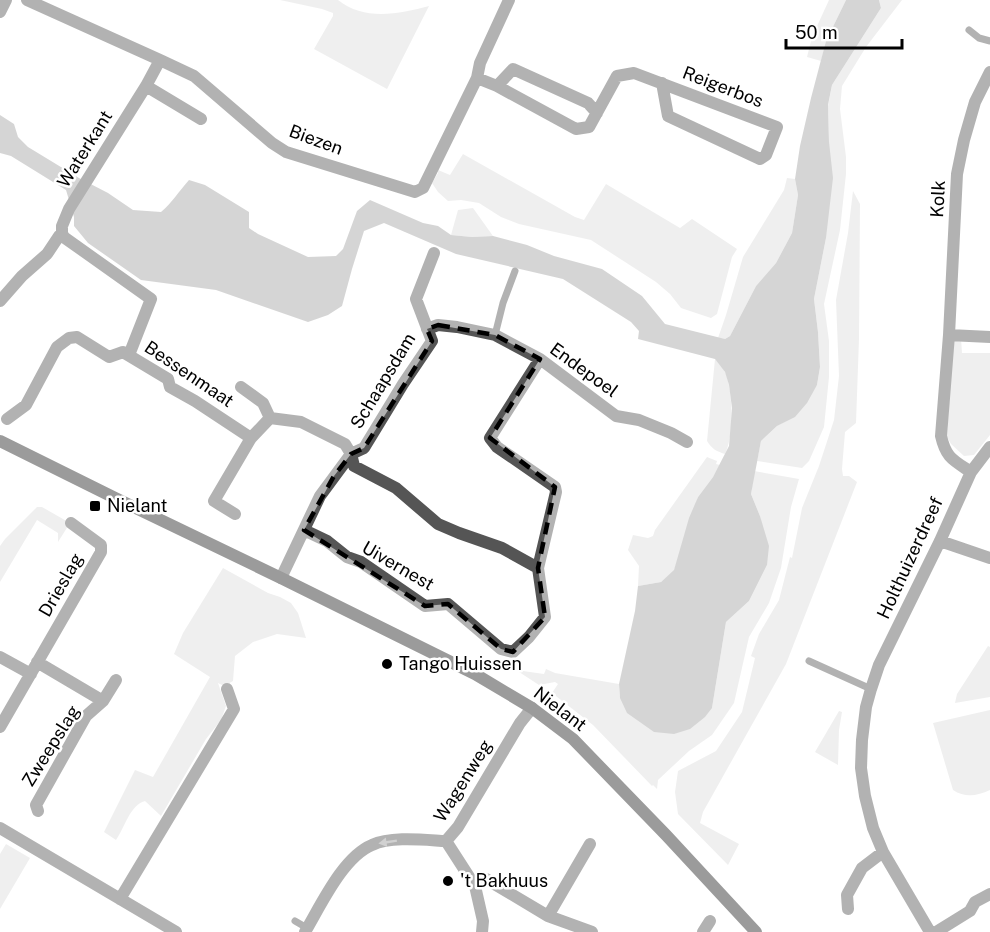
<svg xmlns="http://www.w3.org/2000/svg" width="990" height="932" font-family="'Public Sans',sans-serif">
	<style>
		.green { fill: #dcdcdc }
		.water { fill: #a3a3a3 }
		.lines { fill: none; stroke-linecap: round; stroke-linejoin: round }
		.lane { stroke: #555; stroke-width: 7 }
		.street { stroke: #555; stroke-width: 12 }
		.secondary { stroke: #222; stroke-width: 12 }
		.oneway { fill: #999 }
		.marked { fill: none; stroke: #000; stroke-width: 4.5; stroke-dasharray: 12 8; stroke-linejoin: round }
		.poi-dot { fill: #000; stroke: #fff; stroke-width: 2 }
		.labels { text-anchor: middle; stroke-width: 5; stroke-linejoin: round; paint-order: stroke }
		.street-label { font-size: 18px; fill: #000; stroke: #fff }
		.poi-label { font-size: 18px; fill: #000; stroke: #fff; text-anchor: start }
	</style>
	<rect width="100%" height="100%" fill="#fff"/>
	<path class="green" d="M280,0H338C364,21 399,14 429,6L387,89L314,49L333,16V13L322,9Z
		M829,0H846L826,41L821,61L807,57L812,37Z
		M879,0H902L866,47L842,86L840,109L846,157V174L840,230L824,304L829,341V377L824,427L809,461L802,468L757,461L761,441L777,426L795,416L817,385L820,367L818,332L814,299L826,238L829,142L828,106L832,85L881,8Z
		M463,154L575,217L584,220L606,184L680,228L692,219L737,249L732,257L717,314L711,318L681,308L670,294L656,282L591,240L519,224L501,217L479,203L461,200L448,201L438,192L432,183L438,173V170L450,175Z
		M787,178L795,179L798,195L792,233L776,263L756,286L730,336L725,339L718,338L726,315L743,257L784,190Z
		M853,191L860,204L859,339L856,423L845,432L842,469L843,476H849L857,482L786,664L703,812L700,823L739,844L728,865L678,814L675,792L678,771L716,751L742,712L755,658L751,656L759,634L779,600L790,557L792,558L802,508L819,466L834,420L839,376L836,300L848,233Z
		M473,208L493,236L472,237L451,235L458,210Z
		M953,338H961L962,353H990V435L974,455L964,456L951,444L947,437Z
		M715,359C719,364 723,368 726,374C733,393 734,436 725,454C716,451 712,449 707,441Z
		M707,457L717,461L716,464L720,465L713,477L698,497L674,571L661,582L638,586L639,566L628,550L633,535L648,538L653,536L655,530Z
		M754,471L799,479L791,507L781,568L769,603L749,637L734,703L712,735L689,751L658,780L657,789L653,785L652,786L593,725L552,693L558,684L555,682L539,685L516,670L544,674L546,669L555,673L619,684L620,698L712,708L726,622L749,601L767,565L760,516L751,494Z
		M37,507H42L70,523L58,542V533L37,520L0,582V546L5,539Z
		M223,568L268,593L280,597L291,603L298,613L306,638L277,634L253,642L235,656L233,681L224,686L218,683L226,706L221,720L206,739L161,816L145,801C130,805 125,827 116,840L104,832L135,770L153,777L210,677L174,654L183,633Z
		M988,646L990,647V697L955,703L957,694Z
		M990,710V790C977,796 965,798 953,790L933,723Z
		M839,711L842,712L839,730L838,765L815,752Z
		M6,844L30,858L0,909V854Z"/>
	<path class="water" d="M846,0H879L881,8L832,85L828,105L829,142L833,178L826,238L814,299L818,332L820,367L817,385L807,403L795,417L777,426L761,441L751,494L760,516L769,546L767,565L749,601L726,622L712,708L705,717L690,729L674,734L654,732L627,713L620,698L619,684L635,611L638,586L661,582L674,570L689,518L698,497L713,477L729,446L732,408L729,385L725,372L715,359L638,339L639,331L631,322L563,279L456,254L384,223L364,231L352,269L342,306L328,315L308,322L216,290L141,280L88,243L74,226V217L66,190L11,156L0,153V115L14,124L18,137L28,147L79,178L108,193L133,210L161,212C172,203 179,191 189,180L205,185L249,212V228L258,234L308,257L336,256L343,249L357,211L370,200L423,223L438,226L451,235L472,237L493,236L527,245L554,256L602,269L642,296L665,324L725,339L730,336L756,286L776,263L792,233L798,195L795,179L800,146L811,98L826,41Z"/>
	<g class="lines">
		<path class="lane" d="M969,30L979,38L990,41
			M495,335L503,303L515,271
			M809,661L871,689
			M295,921L307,928"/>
		<path class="street" d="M27,0L160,60L194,76L272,143L286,152L415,192L423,188L477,78L480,63L509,0
			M0,12L6,0
			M477,78L497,86L576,129L589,127L617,76L634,73L777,127L766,155L760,159L668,116L662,83
			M146,86L201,119
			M497,86L513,69L588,103L597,113
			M62,234L65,238L151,299L129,355
			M0,301L22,276L47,254L59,236L62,234V226L69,209L146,86L160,60
			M427,329L438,325L457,327L495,335L540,359L616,416L639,420L671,433L687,442
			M949,335L990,337
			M241,387L263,403L270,418
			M7,419L26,405L57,347L69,338L77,337L109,357L123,352L168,379L170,387L195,401L251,438
			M971,472C953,460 946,458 941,436L949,335L957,174L964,140L975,102L990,72
			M235,514L214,501L251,438L270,418L301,422L345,444L351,454L354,466L396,488L438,524L459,533L502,548L538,568
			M304,530L327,541L347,557L361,562L425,606L448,604L501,649L513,652L529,637L545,617L538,568L556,492L555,487L497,447L490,438L540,359
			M940,541L990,558
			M281,578L320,496L351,454L364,448L403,384L432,341L416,299L434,253
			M0,657L31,674
			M37,662L103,701
			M0,727L101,552V545L71,523
			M38,811L36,805L86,716L103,701L116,680
			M0,828L176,932
			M446,841L458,827L520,723L532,708
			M446,841L475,886L483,921L482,932
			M475,886L486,879L548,916L592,932
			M120,899L234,709L227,689
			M848,909L847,895L862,868L883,852
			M548,916L590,844
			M305,932C321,905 343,857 372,845C391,836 425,840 446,841
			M703,932L710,921
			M930,932L883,852L873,828L865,796L861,768L862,740L866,707L871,689L879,665L940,541L971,472L990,447
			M936,932L970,911L975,902L990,894"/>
		<path class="secondary" d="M0,441L115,498L281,578L475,674L532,708L573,739L666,835L756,932"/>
	</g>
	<defs><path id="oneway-solid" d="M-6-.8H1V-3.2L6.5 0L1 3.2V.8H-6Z" transform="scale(1.5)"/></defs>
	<use class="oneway" href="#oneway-solid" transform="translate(388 842) rotate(171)"/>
	<path d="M0 0H990V932H0ZM438,325L495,335L540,359L490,438L555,487L538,568L545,617L513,652L501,649L448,604L425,606L304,530L334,476L351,454L364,448L432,341L427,329Z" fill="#fff" fill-opacity=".55" fill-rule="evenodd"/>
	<path class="marked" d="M438,325L495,335L540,359L490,438L555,487L538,568L545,617L513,652L501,649L448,604L425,606L304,530L334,476L351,454L364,448L432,341L427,329Z"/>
	<g class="poi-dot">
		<rect x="89" y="500" width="12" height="12" rx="3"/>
		<circle cx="387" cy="664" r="6"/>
		<circle cx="448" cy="881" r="6"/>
	</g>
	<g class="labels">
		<g class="street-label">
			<text transform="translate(723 87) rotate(21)" y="6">Reigerbos</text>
			<text transform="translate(316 140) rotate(20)" y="6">Biezen</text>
			<text transform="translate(85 149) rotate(-58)" y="6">Waterkant</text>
			<text transform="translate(938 199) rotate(-87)" y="6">Kolk</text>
			<text transform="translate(584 370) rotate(36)" y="6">Endepoel</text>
			<text transform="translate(189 374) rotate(34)" y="6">Bessenmaat</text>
			<text transform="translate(383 381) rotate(-59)" y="6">Schaapsdam</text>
			<text transform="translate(910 558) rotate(-65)" y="6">Holthuizerdreef</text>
			<text transform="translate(398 566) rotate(30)" y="6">Uivernest</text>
			<text transform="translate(61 585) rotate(-60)" y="6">Drieslag</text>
			<text transform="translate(560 709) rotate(37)" y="6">Nielant</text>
			<text transform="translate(51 746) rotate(-58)" y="6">Zweepslag</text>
			<text transform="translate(463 781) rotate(-58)" y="6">Wagenweg</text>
		</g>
		<g class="poi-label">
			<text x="107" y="512">Nielant</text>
			<text x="399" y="670">Tango Huissen</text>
			<text x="460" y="887">'t Bakhuus</text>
		</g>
	</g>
	<path d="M786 39v9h116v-9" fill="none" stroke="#000000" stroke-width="3"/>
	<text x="795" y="39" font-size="18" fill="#000000" stroke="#ffffff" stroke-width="4.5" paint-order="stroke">50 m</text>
</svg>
